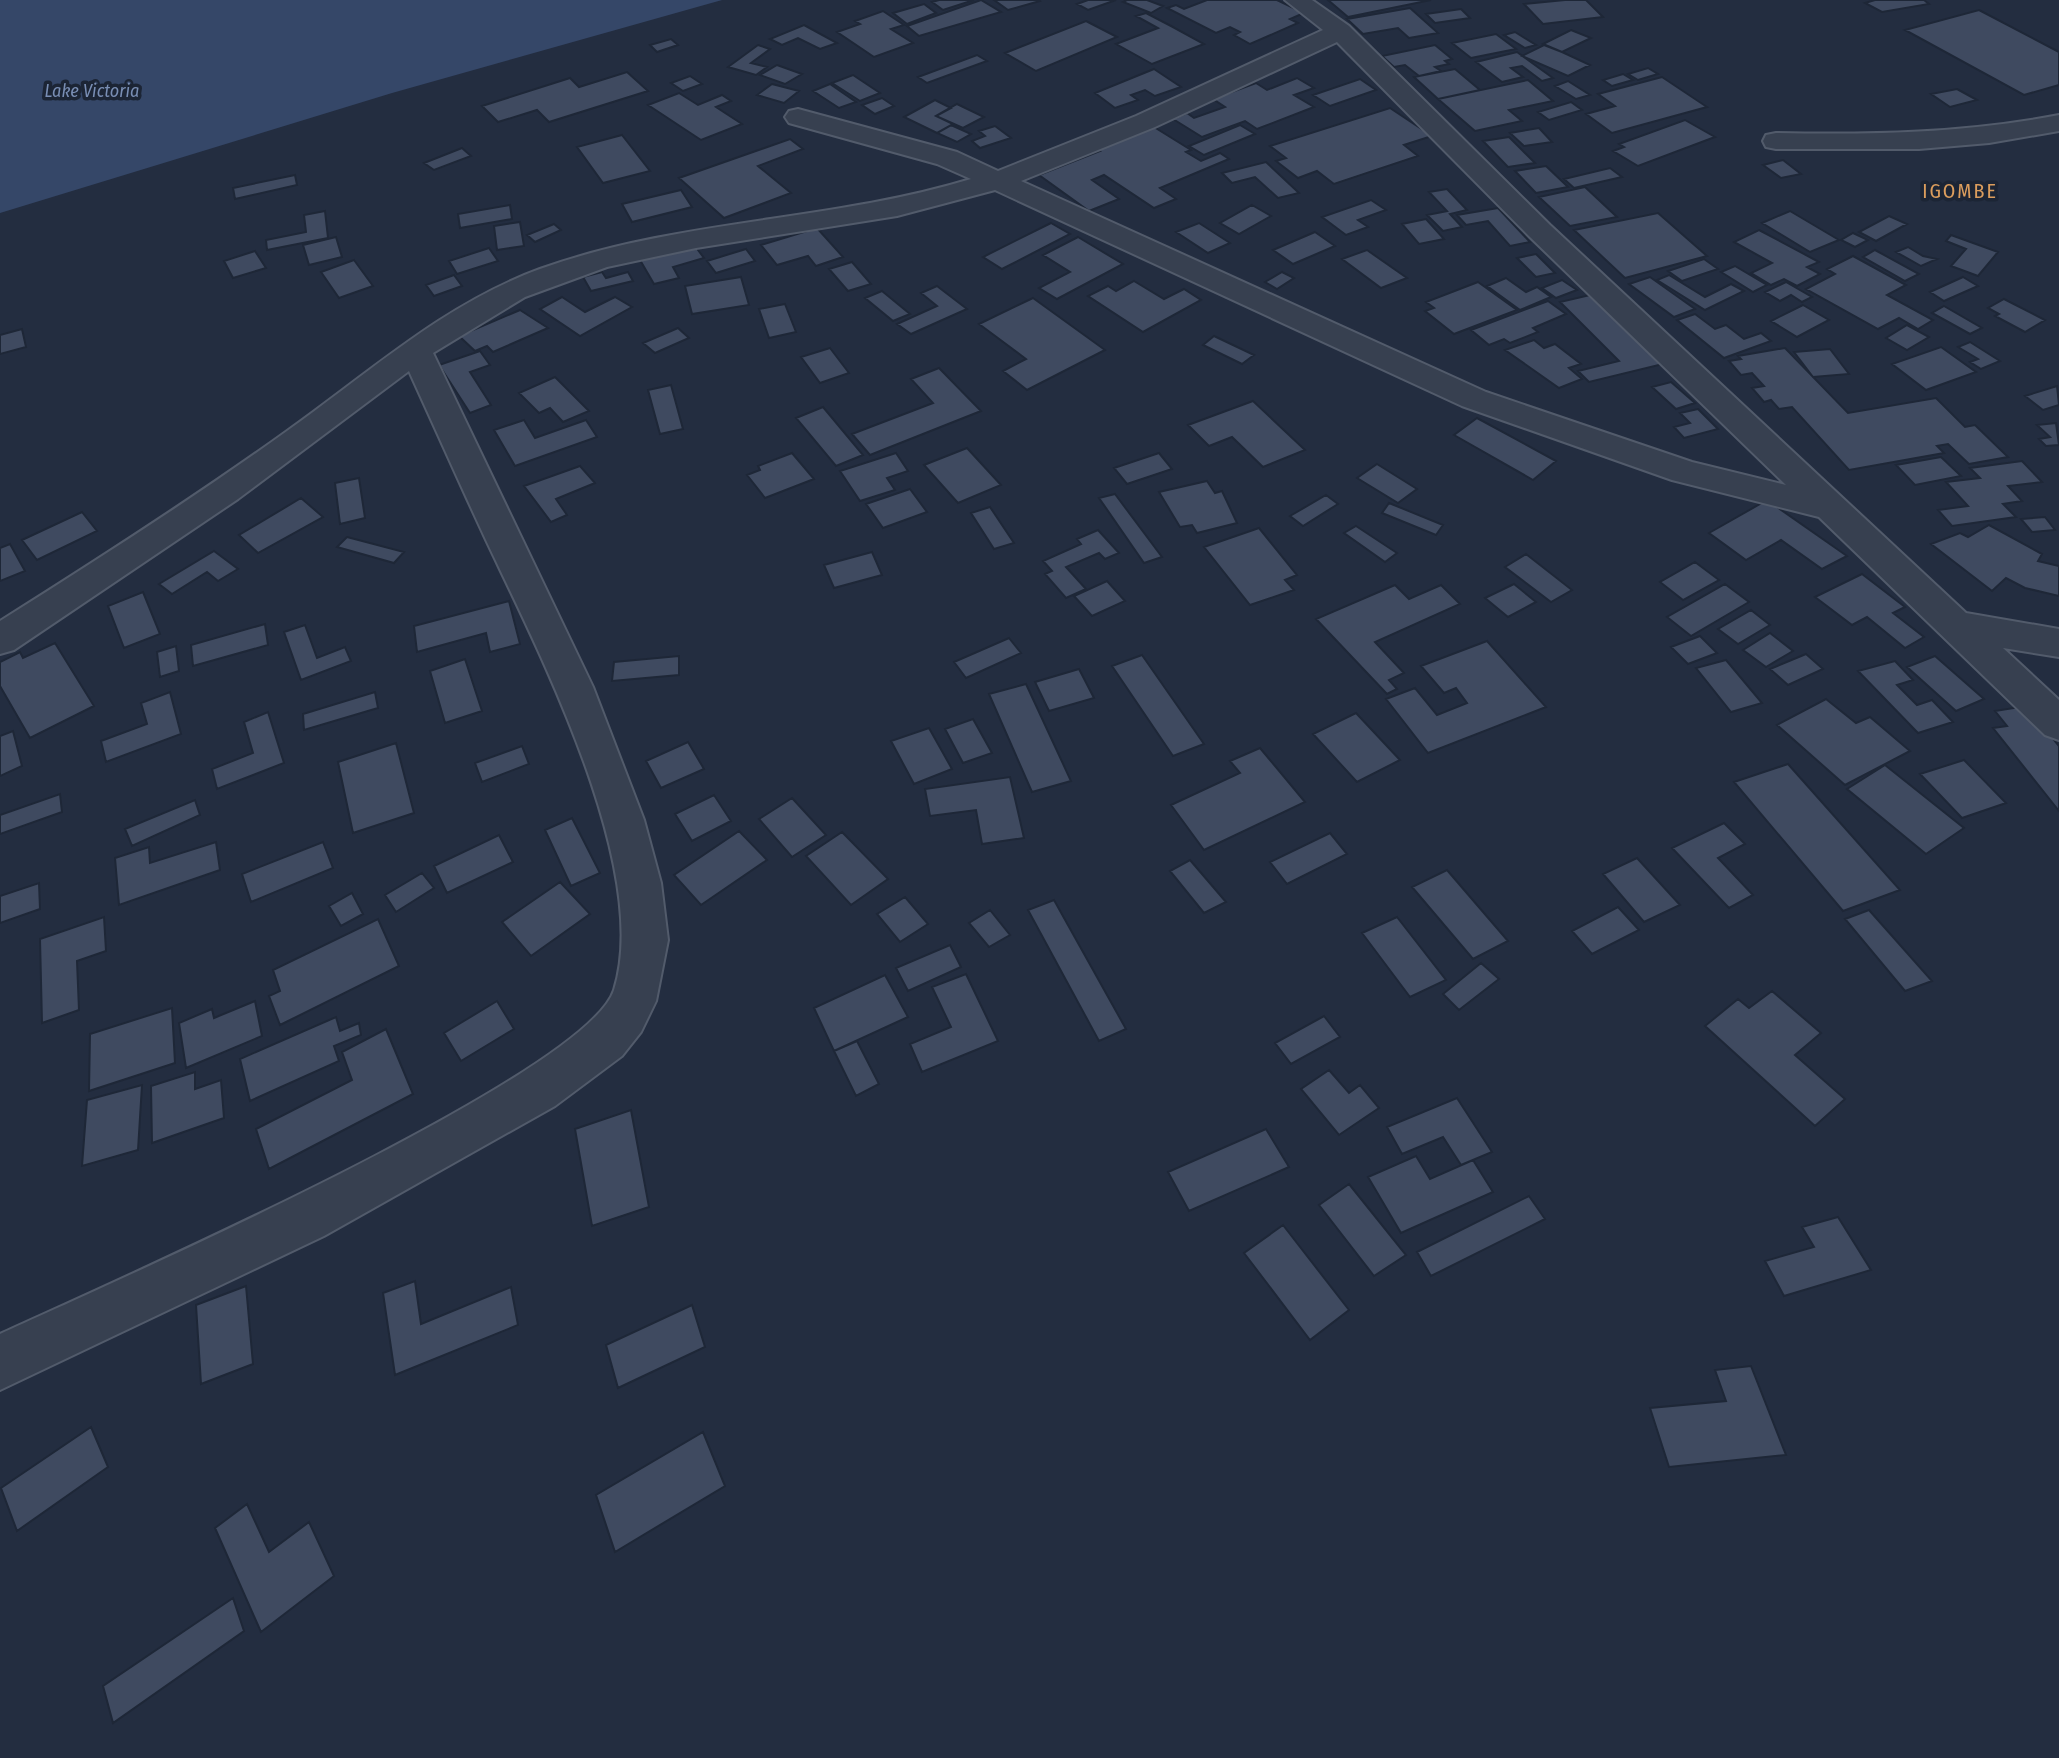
<svg xmlns="http://www.w3.org/2000/svg" width="2059" height="1758" font-family="'Fira Sans Condensed',sans-serif">
	<style>
		.water { fill: #354768 }
		.building { fill: #3f4a60; stroke: #1e2737; stroke-width: 2 }
		.lines { fill: none; stroke-linecap: round; stroke-linejoin: round }
		.street-casing { stroke: #525b6b; stroke-width: 4 }
		.street { fill: #374050; fill-rule: evenodd }
		.labels { text-anchor: middle; stroke-width: 7; stroke-linejoin: round; paint-order: stroke }
		.far-water-label { font-size: 18px; font-style: italic; fill: #798eb4; stroke: #1c2535 }
		.far-quarter-label { font-size: 20px; letter-spacing: 2px; fill: #db9d5d; stroke: #1c2535 }
	</style>
	<rect width="100%" height="100%" fill="#232d40"/>
	<path class="water" d="M0,0H722L392,93L0,213Z"/>
	<path class="building" d="M939,0H974L943,10L932,2Z
		M981,0L1001,12L919,36L907,26Z
		M994,0H1039L1040,1L1008,10Z
		M1088,0H1116L1088,10L1077,4Z
		M1127,0H1147L1163,6L1151,13L1123,2Z
		M1207,0H1277L1304,13L1290,19L1298,23L1250,44L1234,35L1240,32L1230,27L1216,33L1167,8L1176,5L1184,9Z
		M1328,0H1431L1348,17Z
		M1565,0H1586L1603,17L1543,24L1524,4Z
		M1875,0H1924L1929,4L1882,12L1865,3Z
		M924,4L936,13L907,24L893,13Z
		M1410,8L1438,33L1409,38L1398,28L1363,34L1347,19Z
		M1461,9L1470,18L1435,23L1426,14Z
		M1979,10L2059,52V85L2024,95L1905,30Z
		M883,11L904,25L891,29L913,43L874,57L837,32L860,24L855,21Z
		M1146,13L1171,26L1204,44L1152,64L1116,44L1158,28L1136,16Z
		M1086,21L1117,37L1036,71L1005,53Z
		M804,25L837,43L820,49L798,38L782,45L770,39Z
		M1571,30L1591,38L1562,52L1543,44Z
		M1515,32L1536,45L1525,48L1504,35Z
		M1496,34L1516,49L1471,58L1452,43Z
		M671,39L678,45L657,52L650,45Z
		M758,45L770,49L751,63L767,67L756,75L728,67Z
		M1435,45L1452,59L1445,61L1449,64L1435,67L1441,71L1419,76L1405,65L1394,67L1382,56Z
		M1544,45L1562,52L1590,65L1568,76L1522,56Z
		M1517,52L1539,68L1553,78L1542,81L1522,66L1511,68L1523,77L1502,82L1476,62Z
		M977,55L987,61L927,83L918,77Z
		M777,65L802,74L785,84L760,75Z
		M1648,68L1658,74L1638,80L1628,74Z
		M1154,69L1181,87L1155,96L1145,90L1131,95L1138,100L1115,108L1095,93Z
		M1455,69L1480,90L1438,99L1414,77Z
		M627,72L648,91L549,122L537,110L498,122L482,106L570,78L579,87Z
		M1623,74L1633,80L1612,86L1603,80Z
		M853,75L880,93L860,101L832,83Z
		M690,76L702,84L683,91L671,83Z
		M1662,77L1707,107L1612,133L1586,114L1615,106L1598,94Z
		M1297,78L1314,88L1294,95L1314,107L1257,129L1245,121L1202,137L1173,119L1187,113L1194,118L1225,107L1213,99L1256,83L1267,90Z
		M1360,79L1376,90L1330,106L1313,95Z
		M1528,80L1553,101L1509,110L1522,121L1475,131L1438,99Z
		M1568,81L1590,95L1576,99L1555,86Z
		M772,84L799,91L784,103L757,95Z
		M830,84L856,102L839,108L813,91Z
		M1957,89L1977,100L1950,107L1931,94Z
		M679,93L698,105L722,95L731,101L716,107L742,124L701,140L648,105Z
		M882,98L894,106L875,114L862,105Z
		M935,100L951,108L936,116L953,124L937,133L904,117Z
		M1571,102L1582,110L1549,120L1538,112Z
		M957,104L984,117L963,128L936,116Z
		M1390,108L1432,136L1404,145L1418,156L1334,184L1317,171L1298,178L1276,161L1286,158L1270,146Z
		M1685,120L1715,137L1638,166L1613,151L1624,147L1619,144Z
		M951,125L971,134L957,142L937,133Z
		M1240,125L1255,134L1204,155L1189,146Z
		M995,126L1011,138L980,148L972,141L985,136L979,131Z
		M1154,127L1191,150L1186,152L1201,161L1220,153L1229,159L1160,188L1176,199L1154,208L1104,175L1092,180L1119,199L1089,211L1039,175L1100,151L1093,146Z
		M1539,128L1552,142L1524,146L1510,133Z
		M622,135L650,171L603,183L577,147Z
		M1509,137L1535,163L1508,167L1483,141Z
		M790,139L803,149L758,166L791,193L724,218L679,178Z
		M462,148L471,156L434,170L424,163Z
		M1783,160L1801,174L1781,178L1763,165Z
		M1266,162L1299,193L1278,198L1255,177L1232,183L1222,173Z
		M1546,166L1568,187L1536,193L1515,171Z
		M1610,168L1622,177L1574,188L1564,179Z
		M295,175L297,185L235,199L233,188Z
		M1585,187L1617,217L1570,226L1539,197Z
		M1447,189L1467,210L1450,214L1462,227L1443,231L1427,215L1447,211L1429,192Z
		M681,190L692,207L632,222L622,204Z
		M1371,200L1386,210L1358,220L1368,227L1346,235L1322,217Z
		M510,205L512,219L460,228L458,214Z
		M1252,205L1271,216L1239,234L1220,223Z
		M1498,208L1530,242L1510,246L1488,221L1466,225L1457,215Z
		M325,211L328,238L267,250L266,240L306,232L304,215Z
		M1790,211L1839,240L1810,252L1762,223Z
		M1658,213L1707,256L1625,278L1574,230Z
		M1889,216L1907,224L1876,241L1859,232Z
		M1426,219L1444,239L1419,244L1402,224Z
		M520,222L524,246L497,250L494,226Z
		M1051,223L1070,234L1002,269L983,257Z
		M1199,223L1230,243L1208,253L1176,232Z
		M554,224L561,230L535,242L527,235Z
		M817,228L843,257L816,266L808,256L777,265L761,245Z
		M1759,230L1819,262L1807,267L1820,274L1797,286L1784,279L1771,285L1751,273L1772,263L1734,242Z
		M1315,232L1335,246L1293,264L1273,250Z
		M1853,233L1868,240L1855,247L1841,240Z
		M1951,235L1998,252L1978,276L1951,266L1966,249L1946,241Z
		M336,237L342,257L309,265L303,245Z
		M1078,237L1123,264L1057,299L1039,288L1070,272L1043,255Z
		M695,246L704,258L673,267L679,278L654,284L640,260Z
		M1908,247L1923,256L1937,259L1921,266L1896,252Z
		M489,248L498,261L457,274L449,261Z
		M746,249L755,261L716,273L707,261Z
		M1367,250L1407,278L1381,288L1342,259Z
		M1875,250L1919,274L1905,281L1863,257Z
		M255,251L266,268L233,278L224,261Z
		M1536,254L1555,273L1536,277L1517,258Z
		M1853,256L1906,285L1887,295L1933,320L1918,329L1899,318L1878,329L1806,289L1835,274L1827,269Z
		M1704,259L1718,269L1682,281L1668,271Z
		M354,260L373,286L339,298L321,272Z
		M852,262L871,284L848,291L829,269Z
		M1735,266L1767,285L1753,292L1721,272Z
		M602,272L606,278L628,272L633,281L591,291L583,277Z
		M1282,272L1294,278L1277,289L1265,282Z
		M454,275L462,286L434,296L426,285Z
		M1669,275L1705,297L1731,284L1744,291L1705,310L1657,280Z
		M741,277L749,305L692,314L685,286Z
		M1650,277L1695,309L1674,317L1629,284Z
		M1963,277L1978,286L1944,301L1930,292Z
		M1506,278L1526,292L1537,287L1551,297L1520,310L1487,286Z
		M1562,280L1577,290L1556,298L1542,288Z
		M1134,281L1164,299L1184,289L1201,300L1143,332L1088,296L1108,286L1116,291Z
		M1478,282L1517,310L1454,334L1425,311L1434,308L1426,302Z
		M1786,282L1812,297L1802,302L1791,295L1780,301L1765,292Z
		M937,286L967,309L911,334L897,324L937,306L921,293Z
		M882,291L910,314L893,321L865,298Z
		M1590,295L1663,364L1589,382L1578,371L1619,361L1560,302Z
		M562,297L585,312L615,297L632,307L580,336L540,309Z
		M1033,298L1105,350L1027,390L1003,371L1026,359L979,324Z
		M2004,299L2045,320L2025,332L1995,316L1999,314L1988,308Z
		M1548,301L1566,314L1533,328L1538,332L1510,343L1504,339L1489,345L1471,330Z
		M785,304L796,332L769,338L759,309Z
		M1803,305L1829,320L1797,337L1771,321Z
		M1944,306L1982,328L1970,334L1932,313Z
		M520,310L548,328L493,352L487,346L475,351L459,336Z
		M1695,314L1715,329L1726,325L1744,339L1761,333L1771,341L1724,358L1677,320Z
		M1907,325L1929,337L1907,350L1886,338Z
		M678,328L689,338L655,353L643,343Z
		M22,329L26,347L0,354V335Z
		M1214,336L1254,355L1242,364L1203,345Z
		M1534,340L1544,348L1555,344L1581,364L1569,368L1582,379L1559,388L1505,350Z
		M1970,342L2000,361L1981,369L1970,362L1978,359L1958,347Z
		M1941,347L1976,372L1926,390L1892,364Z
		M830,348L849,373L820,383L801,357Z
		M1785,348L1848,413L1936,398L1965,427L1975,425L2008,457L1969,464L1948,444L1937,446L1944,453L1849,470L1792,407L1779,409L1771,400L1764,402L1752,388L1764,386L1752,373L1741,375L1729,361L1741,359L1738,356Z
		M1830,349L1849,374L1813,377L1794,352Z
		M480,351L490,365L470,372L491,405L470,413L439,365Z
		M939,368L981,411L870,455L852,434L933,403L911,379Z
		M555,377L589,411L563,422L550,408L539,413L519,393Z
		M1671,382L1695,403L1676,409L1652,387Z
		M671,385L683,429L660,434L648,390Z
		M2057,386L2059,405L2043,410L2025,396Z
		M1253,401L1305,450L1263,467L1232,437L1209,446L1188,425Z
		M823,407L863,455L836,466L796,418Z
		M1698,409L1718,429L1684,438L1674,427L1690,423L1680,413Z
		M1477,418L1556,461L1533,480L1454,435Z
		M524,420L535,438L586,420L597,437L515,466L494,430Z
		M2056,423L2059,445L2046,446L2039,439L2050,437L2037,425Z
		M967,448L1001,485L958,503L924,465Z
		M792,453L814,479L765,498L747,475L760,470L758,466Z
		M896,453L908,471L887,478L895,490L860,501L840,471Z
		M1159,453L1172,469L1127,484L1114,468Z
		M1941,457L1961,476L1915,485L1896,465Z
		M2022,461L2042,482L2008,486L2022,501L2003,504L2016,517L1952,526L1938,510L1968,506L1946,482L1980,478L1970,468Z
		M1377,464L1417,489L1398,503L1357,478Z
		M580,466L595,483L556,499L567,515L551,522L524,486Z
		M359,478L365,518L340,524L335,483Z
		M1207,481L1215,493L1222,491L1237,523L1197,533L1192,525L1180,527L1159,492Z
		M910,489L927,512L883,528L866,504Z
		M1115,494L1162,557L1144,563L1099,498Z
		M1326,495L1338,504L1303,526L1290,516Z
		M301,498L323,517L258,553L239,535Z
		M1767,500L1847,556L1822,569L1781,540L1746,560L1709,533Z
		M1389,503L1443,525L1436,535L1382,513Z
		M990,507L1014,543L994,549L971,513Z
		M82,512L97,531L37,560L22,540Z
		M2045,517L2055,530L2032,532L2021,519Z
		M1989,525L2042,554L2038,561L2059,566V596L2025,588L2006,578L1992,591L1931,544L1960,533L1968,537Z
		M1356,526L1397,553L1385,562L1344,533Z
		M1259,528L1297,575L1285,580L1294,590L1250,605L1204,547Z
		M1098,530L1119,553L1105,559L1099,553L1066,567L1086,589L1066,598L1045,574L1052,571L1043,561L1081,544L1077,539Z
		M347,537L404,552L394,563L337,547Z
		M10,544L25,571L0,581V548Z
		M214,551L238,569L218,581L207,572L172,594L159,584Z
		M872,552L882,575L834,588L824,565Z
		M1526,554L1572,590L1551,602L1505,567Z
		M1695,562L1719,580L1683,600L1660,582Z
		M1862,574L1905,607L1893,613L1924,637L1905,648L1867,617L1852,625L1815,597Z
		M1107,581L1125,601L1092,616L1074,596Z
		M1514,584L1536,602L1508,617L1485,598Z
		M1725,584L1749,602L1691,636L1667,617Z
		M1395,585L1409,599L1441,585L1460,604L1375,642L1404,673L1389,680L1397,689L1387,694L1316,619Z
		M143,592L160,634L124,648L108,606Z
		M509,601L520,644L490,652L486,633L417,652L414,626Z
		M1751,610L1770,625L1738,644L1718,629Z
		M265,624L268,645L193,666L191,645Z
		M305,625L317,658L345,647L351,661L301,680L284,632Z
		M1770,633L1793,651L1766,667L1743,650Z
		M1700,636L1717,653L1688,664L1671,647Z
		M1009,638L1021,653L966,678L954,662Z
		M1487,641L1546,707L1428,753L1386,699L1415,688L1437,715L1467,703L1456,688L1444,693L1421,666Z
		M55,643L94,706L30,738L0,686V662L20,652L23,658Z
		M176,646L179,671L160,677L157,652Z
		M1806,654L1823,669L1788,685L1770,669Z
		M1142,655L1204,744L1173,756L1112,666Z
		M679,656V675L612,681L614,662Z
		M1935,656L1984,699L1956,711L1907,667Z
		M465,659L482,711L445,723L430,671Z
		M1726,660L1762,703L1731,712L1696,668Z
		M1895,661L1913,680L1897,685L1917,705L1932,700L1953,722L1918,733L1858,671Z
		M1079,669L1094,698L1049,711L1035,682Z
		M1026,684L1071,781L1032,792L989,694Z
		M170,692L181,734L106,762L101,741L147,724L141,703Z
		M375,692L378,708L304,730L303,714Z
		M1826,699L1856,723L1870,717L1910,751L1845,785L1777,725Z
		M2026,706L2059,746V811L1993,728L2007,726L1995,711Z
		M268,712L284,763L217,789L212,769L253,753L244,722Z
		M1356,713L1400,760L1357,782L1313,734Z
		M973,719L992,753L963,763L945,729Z
		M929,728L952,769L914,784L891,741Z
		M13,731L22,766L0,776V736Z
		M688,742L704,769L661,788L646,761Z
		M396,743L414,813L353,833L338,762Z
		M522,746L529,764L482,782L475,763Z
		M1260,748L1305,802L1204,850L1171,805L1240,773L1230,761Z
		M1964,760L2006,803L1962,818L1920,774Z
		M1788,764L1900,890L1843,911L1734,782Z
		M1885,765L1964,828L1926,854L1847,789Z
		M1010,777L1024,838L982,844L976,810L930,816L925,789Z
		M60,794L62,812L0,834V815Z
		M714,795L731,821L692,841L675,814Z
		M792,798L826,835L792,857L759,819Z
		M195,800L200,815L132,846L125,829Z
		M572,818L600,873L571,886L545,830Z
		M1724,823L1745,844L1718,858L1753,895L1729,908L1672,848Z
		M739,831L767,860L701,905L674,875Z
		M842,832L888,879L851,905L806,856Z
		M1330,833L1347,854L1287,884L1270,862Z
		M499,835L513,862L447,893L434,866Z
		M216,842L220,870L119,905L115,858L149,847L150,863Z
		M323,842L333,868L251,902L242,874Z
		M1637,858L1680,905L1644,922L1603,874Z
		M1190,860L1226,902L1204,913L1170,871Z
		M1447,870L1508,941L1473,959L1412,887Z
		M422,873L434,888L396,912L385,895Z
		M560,882L590,914L531,956L502,922Z
		M39,883L40,909L0,923V896Z
		M352,893L363,914L341,926L329,906Z
		M905,897L928,924L900,942L877,914Z
		M1054,900L1126,1029L1099,1041L1028,910Z
		M1618,907L1639,930L1592,954L1572,931Z
		M990,910L1010,935L989,947L969,923Z
		M1869,910L1932,981L1905,991L1845,919Z
		M104,917L106,951L77,961L79,1010L42,1023L40,939Z
		M1397,917L1446,980L1410,997L1362,933Z
		M378,919L399,966L280,1025L269,996L280,991L273,970Z
		M950,945L961,967L908,991L896,968Z
		M1481,963L1499,979L1459,1010L1443,994Z
		M966,974L998,1041L922,1072L910,1044L951,1027L932,987Z
		M885,975L908,1017L834,1051L814,1008Z
		M1772,991L1821,1033L1795,1055L1845,1099L1815,1126L1705,1026L1738,999L1749,1008Z
		M255,1001L262,1036L186,1068L179,1023L212,1009L214,1018Z
		M497,1001L514,1029L461,1061L444,1033Z
		M172,1008L175,1063L89,1091L90,1034Z
		M1324,1016L1340,1037L1291,1064L1275,1043Z
		M336,1017L340,1031L359,1023L361,1035L334,1046L339,1061L250,1101L240,1059Z
		M386,1029L413,1094L269,1169L256,1129L352,1080L342,1052Z
		M857,1041L879,1084L856,1096L834,1051Z
		M1329,1070L1349,1093L1360,1085L1379,1108L1339,1135L1301,1089Z
		M195,1072V1089L221,1080L224,1118L152,1143L151,1086Z
		M142,1085L138,1150L82,1166L87,1100Z
		M1457,1098L1492,1152L1461,1165L1443,1137L1402,1154L1387,1127Z
		M631,1110L649,1207L592,1226L575,1129Z
		M1266,1129L1289,1167L1189,1211L1168,1172Z
		M1416,1156L1430,1179L1473,1160L1493,1192L1401,1233L1368,1177Z
		M1349,1184L1406,1255L1374,1276L1319,1205Z
		M1529,1196L1545,1219L1431,1276L1417,1252Z
		M1838,1217L1871,1270L1784,1296L1765,1261L1814,1247L1802,1227Z
		M1283,1225L1349,1310L1310,1340L1244,1253Z
		M415,1281L421,1324L511,1287L518,1325L395,1375L383,1293Z
		M246,1286L253,1364L201,1384L196,1305Z
		M692,1305L705,1347L618,1388L606,1345Z
		M1751,1366L1786,1455L1669,1467L1650,1408L1726,1401L1715,1370Z
		M91,1427L108,1467L17,1531L1,1488Z
		M703,1432L725,1486L615,1552L596,1495Z
		M247,1504L269,1552L309,1522L334,1576L261,1632L215,1528Z
		M233,1598L244,1631L113,1723L103,1686Z"/>
	<g class="lines">
		<defs>
			<path id="street" d="M1285,0H1312L1349,26L1550,225L1966,613L2059,629V657L2003,648L2059,700V740L2045,735L1819,517L1672,480L1462,406L995,190L897,216L696,248L607,267L525,297L433,353L593,687L644,820L661,883L668,940L656,1001L641,1032L622,1056L555,1106L324,1236L0,1390V1334C102,1287 586,1076 614,990C652,870 538,650 486,540C460,484 435,428 409,371L238,499L14,650L0,654V621C97,560 194,498 287,431C369,373 444,304 540,269C679,219 830,222 971,179L937,164L789,123L785,117L789,111L798,109L957,152L998,171L1136,116L1323,30ZM1337,42L1530,237L1786,485L1692,462L1486,392L1021,181L1155,127Z
				M2059,115V131L1989,143L1919,149H1776L1766,147L1763,141L1766,135L1776,133C1872,135 1965,133 2059,115Z"/>
		</defs>
		<use href="#street" class="street-casing"/>
		<use href="#street" class="street"/>
	</g>
	<g class="labels">
		<g class="far-water-label">
			<text x="92" y="97">Lake Victoria</text>
		</g>
		<g class="far-quarter-label">
			<text x="1960" y="198">IGOMBE</text>
		</g>
	</g>
</svg>
